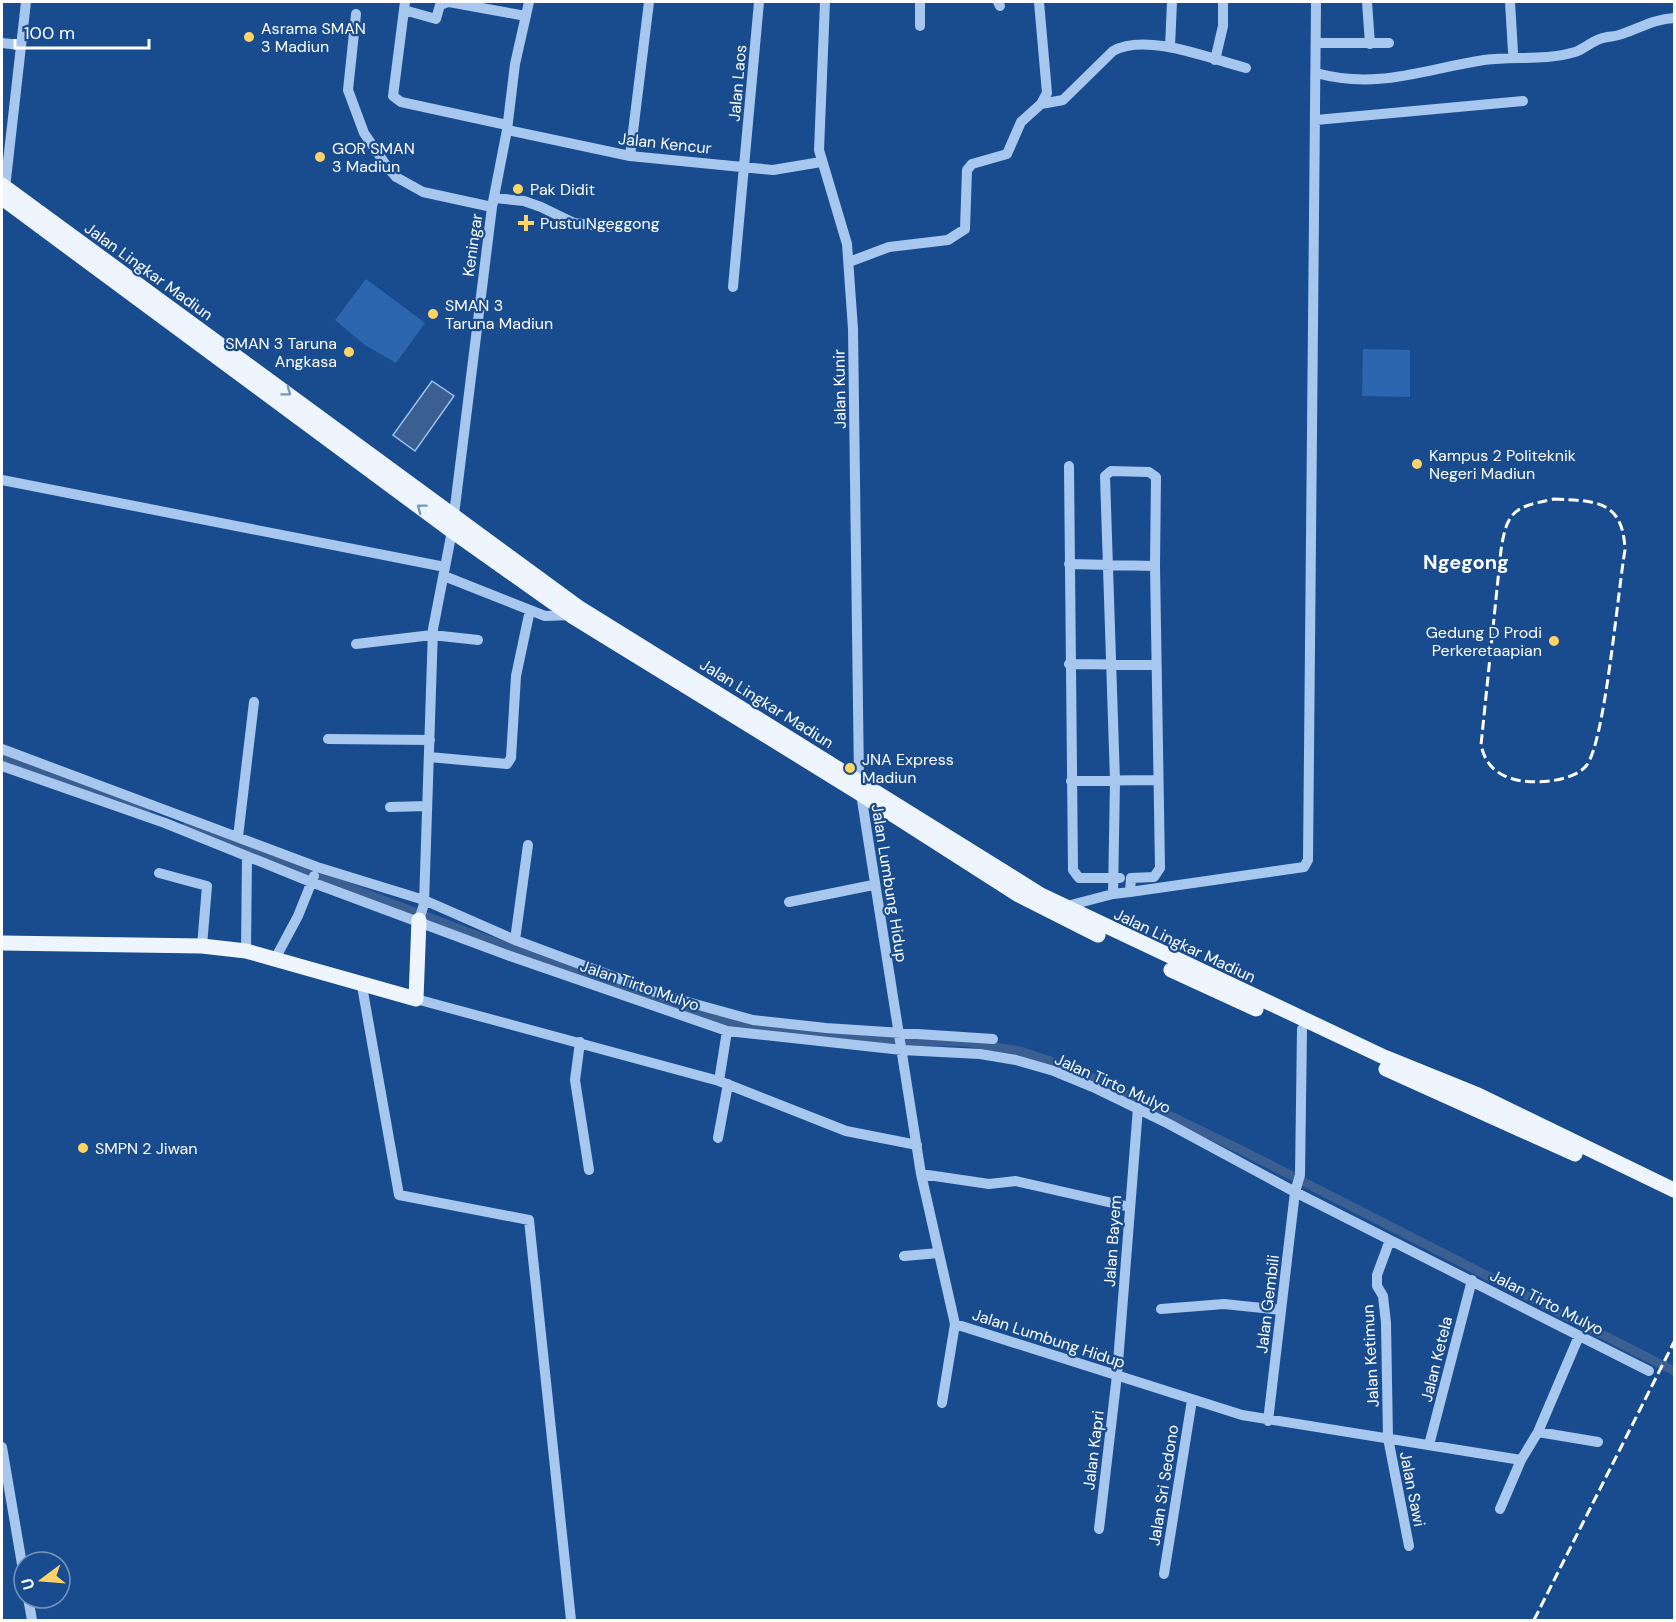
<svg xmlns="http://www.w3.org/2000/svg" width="1676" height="1622" font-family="'DM Sans',sans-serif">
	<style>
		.green { fill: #2c66ae }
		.water { fill: #3b5f91; stroke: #99c2f1; stroke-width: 1.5 }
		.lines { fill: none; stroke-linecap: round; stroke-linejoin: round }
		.canal { stroke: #3b5f91; stroke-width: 9 }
		.minor { stroke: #a7c7ef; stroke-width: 10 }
		.major { stroke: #eef5ff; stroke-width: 15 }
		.rail { stroke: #fff; stroke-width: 3; stroke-dasharray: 10 4.5; stroke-linecap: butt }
		.oneway { stroke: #7998c1 }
		.poi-dot { fill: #ffd364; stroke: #194c8f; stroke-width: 2 }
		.labels { text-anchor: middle; stroke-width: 4.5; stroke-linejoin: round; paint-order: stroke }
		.poi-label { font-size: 16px; fill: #fff; stroke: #194c8f; text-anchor: start }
		.street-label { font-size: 16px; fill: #fff; stroke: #194c8f }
		.quarter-label { font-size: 20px; font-weight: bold; fill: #fff; stroke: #194c8f }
	</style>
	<rect width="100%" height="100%" fill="#194c8f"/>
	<path class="green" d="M366,279L425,323L396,363L365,345L335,320Z
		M1363,349L1410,350V397L1362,396Z"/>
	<path class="water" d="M432,381L454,396L415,451L393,435Z"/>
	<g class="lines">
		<path class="canal" d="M2,757L146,811
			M187,826L507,947
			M503,945L706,1016L743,1026L888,1041L966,1042L1020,1051L1072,1068L1241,1150L1674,1371"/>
		<path class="minor" d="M405,2L393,96L401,102L507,125
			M449,2L526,16
			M825,2L819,150L847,244L853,329L859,780
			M998,2L1000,6
			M1367,2L1370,44
			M1510,2L1513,52
			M404,10L436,19L440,5L448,2
			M356,14L348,90L364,133L386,165L396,177L423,192L492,207
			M920,26V2
			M2,43L20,45
			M1316,43H1389
			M1170,47L1172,2
			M1215,60L1223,26V2
			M1316,73C1379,90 1424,69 1484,60C1515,56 1545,61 1575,52C1584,49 1591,42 1600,39C1607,36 1615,37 1622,34C1640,28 1654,19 1674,18
			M1041,104L1063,100L1113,51C1146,32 1211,59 1246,68
			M1316,120L1523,101
			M507,130L630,156L773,170L821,162
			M630,156L649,2
			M5,188L26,2
			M494,198L524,201L541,207L574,223L608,227
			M849,262L889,247L948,240L965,229L967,170L972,164L1007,154L1021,122L1041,104L1047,93L1039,2
			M733,287L759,2
			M1069,466L1073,870L1079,878H1120
			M1111,471L1149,472L1156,477L1155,566L1160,868L1154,877L1131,878L1130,892L1113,894L1115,781L1105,476Z
			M2,480L445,567
			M1069,564L1155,566
			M444,576L545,616L573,615
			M356,644L432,635L478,640
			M1069,664L1156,665
			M328,739L430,740
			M2,749L317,867L424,900L515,940L666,996L753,1020L826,1028L993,1039
			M429,757L507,764L511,758L516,676L530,610
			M2,766L165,823L311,882L510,956L727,1031L902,1050L980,1054L1016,1060L1054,1071L1093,1087L1169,1124L1295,1192L1649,1371
			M1071,781L1157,780
			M861,794L921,1174L955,1324L1242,1415L1521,1460
			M390,807L427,806
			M238,837L254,702
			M159,873L207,886L202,946
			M1130,892L1304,867L1308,860L1316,2
			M789,902L873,885
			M1063,907L1113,894
			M419,920L424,904L433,629L452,531L492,207L507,130L515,64L529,2
			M515,940L528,845
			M246,951L247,856
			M275,959L298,916L314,876
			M362,986L399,1195L529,1220L571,1620
			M416,999L719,1081L846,1131L917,1145
			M580,1042L575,1080L589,1170
			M719,1081L727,1031
			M718,1138L728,1084
			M921,1174L989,1184L1016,1181L1130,1207
			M1390,1240L1377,1275V1286L1383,1296L1386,1323L1388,1438L1409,1546
			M904,1256L939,1253
			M1161,1309L1224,1304L1281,1310
			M942,1403L955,1324
			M1268,1421L1295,1192L1300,1175L1302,1029
			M1538,1432L1598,1442
			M1429,1445L1472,1280
			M2,1447L24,1576
			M1500,1509L1521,1460L1538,1432L1579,1336
			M1099,1529L1117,1375L1138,1108
			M1164,1574L1192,1400
			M28,1598L32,1620"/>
		<path class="major" d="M2,185L578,607L1041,895L1384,1057L1478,1095L1674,1190
			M2,198L452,531L572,616L861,794L1017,894L1098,935
			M2,943L202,946L246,951L416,999L419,920
			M1171,970L1256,1009
			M1386,1069L1575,1154"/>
		<path class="rail" d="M1554,499C1596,501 1623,500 1625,550C1618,589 1605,744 1586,766C1573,782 1532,785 1513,779C1495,774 1485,763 1481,745L1501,550C1507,510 1515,507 1554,499Z
			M1534,1620L1674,1342"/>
	</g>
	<defs><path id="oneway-chevron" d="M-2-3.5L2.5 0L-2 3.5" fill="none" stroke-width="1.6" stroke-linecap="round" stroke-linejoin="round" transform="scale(1.5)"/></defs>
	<g class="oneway">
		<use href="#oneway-chevron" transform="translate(287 392) rotate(37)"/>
		<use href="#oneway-chevron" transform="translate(421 508) rotate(-143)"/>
	</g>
	<g class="poi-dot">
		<circle cx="249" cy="37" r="6"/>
		<circle cx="320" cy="157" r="6"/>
		<circle cx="518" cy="189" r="6"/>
		<path d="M523 214h6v6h6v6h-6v6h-6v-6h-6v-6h6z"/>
		<circle cx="433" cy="314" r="6"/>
		<circle cx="349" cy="352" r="6"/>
		<circle cx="1417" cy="464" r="6"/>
		<circle cx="1554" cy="641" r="6"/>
		<circle cx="850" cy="768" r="6"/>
		<circle cx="83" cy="1148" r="6"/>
	</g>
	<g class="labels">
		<g class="poi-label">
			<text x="261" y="34">Asrama SMAN<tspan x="261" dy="18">3 Madiun</tspan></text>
			<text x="332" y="154">GOR SMAN<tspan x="332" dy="18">3 Madiun</tspan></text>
			<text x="530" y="195">Pak Didit</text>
			<text x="540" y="229">Pustu Ngeggong</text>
			<text x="445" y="311">SMAN 3<tspan x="445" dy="18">Taruna Madiun</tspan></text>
			<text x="337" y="349" text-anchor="end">SMAN 3 Taruna<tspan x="337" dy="18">Angkasa</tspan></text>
			<text x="1429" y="461">Kampus 2 Politeknik<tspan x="1429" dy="18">Negeri Madiun</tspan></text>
			<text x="1542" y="638" text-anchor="end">Gedung D Prodi<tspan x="1542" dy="18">Perkeretaapian</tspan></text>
			<text x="862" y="765">JNA Express<tspan x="862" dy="18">Madiun</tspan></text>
			<text x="95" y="1154">SMPN 2 Jiwan</text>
		</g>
		<g class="street-label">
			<text transform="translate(737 83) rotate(-85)" y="6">Jalan Laos</text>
			<text transform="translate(665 143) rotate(6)" y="6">Jalan Kencur</text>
			<text transform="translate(472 245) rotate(-82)" y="6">Keningar</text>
			<text transform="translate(149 271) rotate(36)" y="6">Jalan Lingkar Madiun</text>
			<text transform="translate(839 389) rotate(-91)" y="6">Jalan Kunir</text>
			<text transform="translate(767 703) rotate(32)" y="6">Jalan Lingkar Madiun</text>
			<text transform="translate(890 883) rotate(81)" y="6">Jalan Lumbung Hidup</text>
			<text transform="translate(1185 945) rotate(25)" y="6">Jalan Lingkar Madiun</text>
			<text transform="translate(640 985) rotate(19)" y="6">Jalan Tirto Mulyo</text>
			<text transform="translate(1113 1083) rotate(24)" y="6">Jalan Tirto Mulyo</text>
			<text transform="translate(1112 1241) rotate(-86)" y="6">Jalan Bayem</text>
			<text transform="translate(1547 1302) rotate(27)" y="6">Jalan Tirto Mulyo</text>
			<text transform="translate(1267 1304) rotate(-83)" y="6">Jalan Gembili</text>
			<text transform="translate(1049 1338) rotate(18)" y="6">Jalan Lumbung Hidup</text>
			<text transform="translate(1370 1356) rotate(-93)" y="6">Jalan Ketimun</text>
			<text transform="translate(1436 1359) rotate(-76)" y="6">Jalan Ketela</text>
			<text transform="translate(1093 1450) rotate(-83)" y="6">Jalan Kapri</text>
			<text transform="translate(1163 1485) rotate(-81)" y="6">Jalan Sri Sedono</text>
			<text transform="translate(1413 1489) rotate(79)" y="6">Jalan Sawi</text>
		</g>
		<g class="quarter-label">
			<text x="1466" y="569">Ngegong</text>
		</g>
	</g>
	<rect width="1676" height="1622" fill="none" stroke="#ffffff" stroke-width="6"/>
	<g transform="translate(42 1580) rotate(254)"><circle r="28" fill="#194c8f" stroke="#7594bc" stroke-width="1.5"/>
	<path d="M0-4.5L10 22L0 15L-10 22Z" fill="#ffd364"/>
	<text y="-9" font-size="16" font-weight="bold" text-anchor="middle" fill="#ffffff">U</text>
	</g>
	<path d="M15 39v9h134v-9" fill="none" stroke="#ffffff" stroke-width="3"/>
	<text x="24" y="39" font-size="18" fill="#ffffff" stroke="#194c8f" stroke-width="4.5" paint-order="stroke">100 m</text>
</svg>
